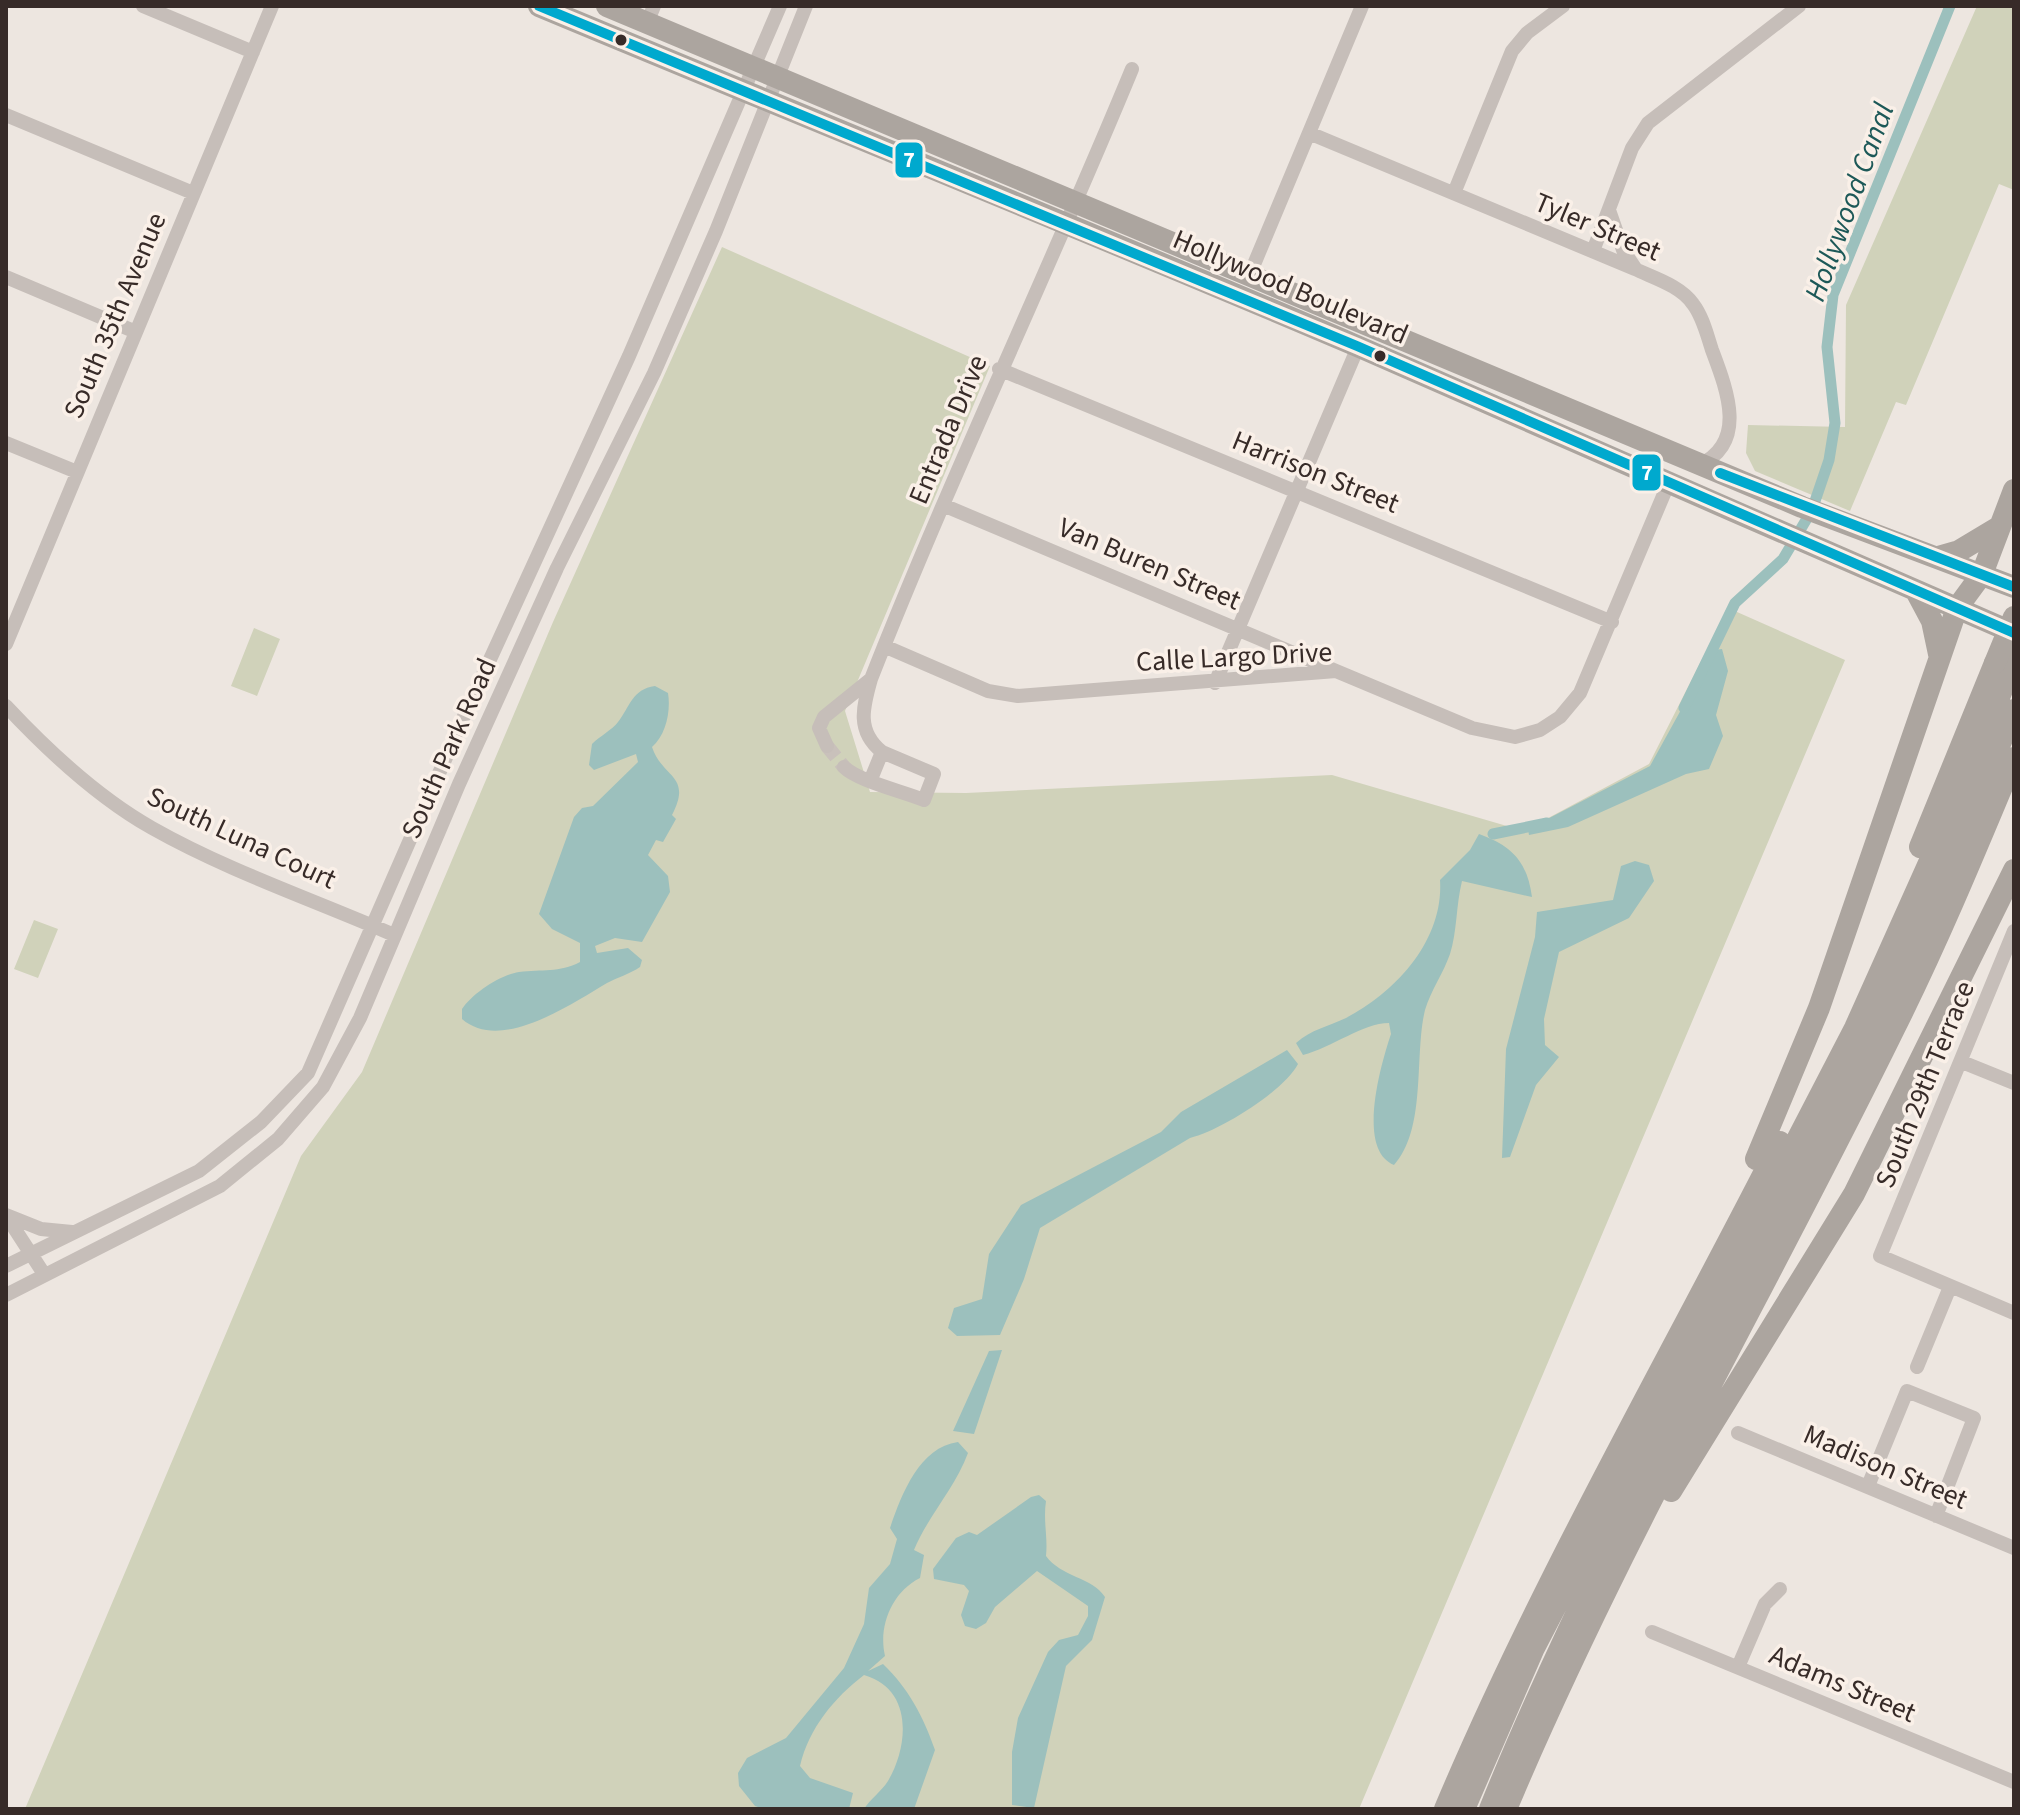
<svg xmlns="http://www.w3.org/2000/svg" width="2020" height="1815" font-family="'Source Sans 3',sans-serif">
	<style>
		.green { fill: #d0d2ba }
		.water { fill: #9cc0bd }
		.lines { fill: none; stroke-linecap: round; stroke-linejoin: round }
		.canal { stroke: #9cc0bd; stroke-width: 11 }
		.minor-tunnel { stroke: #c9c1bb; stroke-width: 14; stroke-dasharray: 14 7; stroke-linecap: butt }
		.minor { stroke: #c6beb9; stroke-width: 14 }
		.highway { stroke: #aca59f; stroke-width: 22 }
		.highway-bridge { stroke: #aca59f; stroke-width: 22 }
		.bus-1-casing { stroke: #faf0e8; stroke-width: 16 }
		.bus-1 { stroke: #00a9ce; stroke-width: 10 }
		.bus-dot { fill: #372b28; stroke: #faf0e8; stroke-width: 3 }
		.labels { text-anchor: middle; stroke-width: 7; stroke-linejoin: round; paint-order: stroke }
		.street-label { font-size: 28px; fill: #372b28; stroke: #faf0e8 }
		.water-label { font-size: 30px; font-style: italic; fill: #1d5958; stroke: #faf0e8 }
		.line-badge { stroke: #faf0e8; stroke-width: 3 }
		.badge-label { font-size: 22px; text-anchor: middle; font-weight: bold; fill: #fff }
	</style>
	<rect width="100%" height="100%" fill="#ede6e0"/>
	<path class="green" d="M1977,6H2014V190L1999,184L1906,405L1896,402L1850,511L1755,471L1746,453L1748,425L1845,427L1846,305Z
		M722,247L990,366L845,711L870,792L966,793L1332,775L1524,831L1649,764L1728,608L1845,660L1359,1809H25L301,1156L362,1072L553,622Z
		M254,628L280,639L257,696L231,686Z
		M34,920L58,929L38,978L14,969Z"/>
	<path class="water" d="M1722,649L1728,671L1716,715L1723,736L1709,769L1686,774L1568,827L1529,835L1528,829L1650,766L1714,650Z
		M655,686L668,693C671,711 666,735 652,747C662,778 693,775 672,815L676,819L663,842L656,840L648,855L668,876L670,892L642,942L615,938L595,946L597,953L628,948L642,960L640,967C630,974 618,977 607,983C571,1004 501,1053 462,1019V1009C473,993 500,975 519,972C542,969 559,973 580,962V943L552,929L539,914L574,817L582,808L593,806L638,762L636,754L594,770L589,765L592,744C600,736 612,730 618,722C630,707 632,689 655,686Z
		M1479,834C1512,846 1527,861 1532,897L1462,881C1456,905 1457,933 1450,954C1443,974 1431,990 1425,1010C1414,1055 1427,1129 1394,1165C1356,1150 1381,1064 1391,1034L1389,1023C1363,1023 1331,1048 1303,1055L1296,1043C1312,1029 1327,1027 1346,1018C1396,992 1444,940 1440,880L1470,850Z
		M1635,861L1649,865L1654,881L1629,918L1559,952L1544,1019L1545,1045L1559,1057L1536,1085L1510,1157L1502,1158L1506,1049L1535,937L1537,912L1613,900L1621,866Z
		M1287,1050L1298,1064C1284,1091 1220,1131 1190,1138L1040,1228L1024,1279L1000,1335L957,1336L948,1328L954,1308L982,1299L989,1254L1021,1205L1161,1132L1181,1112Z
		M1002,1350L974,1434L953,1431L989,1351Z
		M958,1442L968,1453C955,1488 928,1516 914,1550L924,1555L920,1578C892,1592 878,1626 885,1656L868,1671L883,1664C909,1689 923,1716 935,1750L914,1809H864C870,1799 881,1792 888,1781C909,1745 913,1689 864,1675C834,1698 809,1728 800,1766L810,1778L853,1793L849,1809H764L755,1806L739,1786L738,1773L747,1758L786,1738L844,1668L864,1624L869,1588L890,1564L897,1539L890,1528C901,1496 919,1447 958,1442Z
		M1039,1495L1046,1501C1043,1521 1048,1537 1046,1556C1061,1577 1092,1577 1105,1597L1092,1640L1066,1666L1034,1808L1012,1805V1752L1018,1718L1048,1652L1059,1640L1078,1635L1088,1616V1606L1037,1571L995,1607L986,1623L976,1629L965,1626L961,1615L969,1591L964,1585L934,1579L933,1569L956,1538L969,1532L977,1535L1031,1497Z"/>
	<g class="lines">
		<path class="canal" d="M1684,708L1735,603L1783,559L1812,510L1829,460L1835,423L1827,347L1833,295L1950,6
			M1493,834L1547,823"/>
		<path class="minor-tunnel" d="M827,746L844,767"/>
		<path class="minor" d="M143,6L253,52
			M647,23L654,6
			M6,115L193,193
			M1309,133L1635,269C1654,278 1681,286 1693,304C1703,317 1707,335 1712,350C1727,390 1748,443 1699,465
			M1454,193L1512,51L1527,33L1563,6
			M1609,210L1623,250L1635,268
			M1593,251L1632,148L1648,123L1799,6
			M1250,274L1362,6
			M6,277L136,332
			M999,369L1612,622
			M6,443L77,472
			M943,505L1336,671
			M6,644L272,6
			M884,646L988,691L1018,696L1336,671L1472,728L1515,737L1540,730L1560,717L1580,693L1669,482
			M1215,683L1358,347
			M6,706C49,752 97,797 152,828C228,871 314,900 394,935
			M827,746L819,728L824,717L871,679
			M882,752C856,731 863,707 871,679C952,473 1048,273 1132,69
			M844,767C858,781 902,791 924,800L934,774L882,752L871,779
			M2014,931L1880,1256L2014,1313
			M1962,1062L2014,1083
			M6,1215L41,1229L72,1232
			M7,1217L44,1274
			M6,1266L199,1171L261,1122L308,1073L465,714L629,356L780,6
			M6,1295L220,1186L278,1139L323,1087L360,1018L459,784L557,568L654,373L716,231L806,6
			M1917,1367L1950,1287
			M1738,1433L2014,1548
			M1868,1486L1907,1391L1974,1418L1936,1516
			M1652,1632L2014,1782
			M1738,1667L1765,1604L1780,1589"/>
		<path class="highway" d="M539,6C812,120 1086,230 1357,346C1577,441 1794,539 2014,633
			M607,6L1802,507L2014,587
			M1938,557L1959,551L1999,527
			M1916,591L1932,621L1939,654
			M1920,847L1995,663
			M1756,1159L1819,1008L1957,608L1982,574L2014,490
			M1671,1491L1854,1194L2014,870
			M1445,1809C1542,1579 1667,1364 1780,1142
			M1464,1809L1533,1650L1855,1028L1946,825L2014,661
			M1490,1809C1600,1536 1752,1283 1880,1019C1929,918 1971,813 2014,710
			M1506,1809C1619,1541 1766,1290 1894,1029C1938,941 1976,849 2014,758"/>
		<path class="highway-bridge" d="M1995,663L2014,617"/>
		<defs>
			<path id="bus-1" d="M539,6L1357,346L2014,633
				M1720,473L2014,587"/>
		</defs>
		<use href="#bus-1" class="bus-1-casing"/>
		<use href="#bus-1" class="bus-1"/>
	</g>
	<g class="bus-dot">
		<circle cx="621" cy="40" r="7"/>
		<circle cx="1380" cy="356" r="7"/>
	</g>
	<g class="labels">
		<g class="street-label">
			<text transform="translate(1598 226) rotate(23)" y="10">Tyler Street</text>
			<text transform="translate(1291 286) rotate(23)" y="10">Hollywood Boulevard</text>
			<text transform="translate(114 315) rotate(-67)" y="10">South 35th Avenue</text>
			<text transform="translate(947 429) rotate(-67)" y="10">Entrada Drive</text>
			<text transform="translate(1316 471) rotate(22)" y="10">Harrison Street</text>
			<text transform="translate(1150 563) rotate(23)" y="10">Van Buren Street</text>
			<text transform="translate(1234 656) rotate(-3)" y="10">Calle Largo Drive</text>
			<text transform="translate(448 748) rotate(-66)" y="10">South Park Road</text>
			<text transform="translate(242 837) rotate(25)" y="10">South Luna Court</text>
			<text transform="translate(1924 1084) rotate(-68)" y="10">South 29th Terrace</text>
			<text transform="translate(1886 1466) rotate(23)" y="10">Madison Street</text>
			<text transform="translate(1843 1683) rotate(23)" y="10">Adams Street</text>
		</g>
		<g class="water-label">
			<text transform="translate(1849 202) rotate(-70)" y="10">Hollywood Canal</text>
		</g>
	</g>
	<g class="line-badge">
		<rect x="894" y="141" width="30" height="38" rx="8" fill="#00a9ce"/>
		<rect x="1631" y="453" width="31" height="39" rx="8" fill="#00a9ce"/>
	</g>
	<g class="badge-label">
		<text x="909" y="167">7</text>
		<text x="1647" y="480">7</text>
	</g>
	<rect width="2020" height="1815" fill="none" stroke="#372b28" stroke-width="16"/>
</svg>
